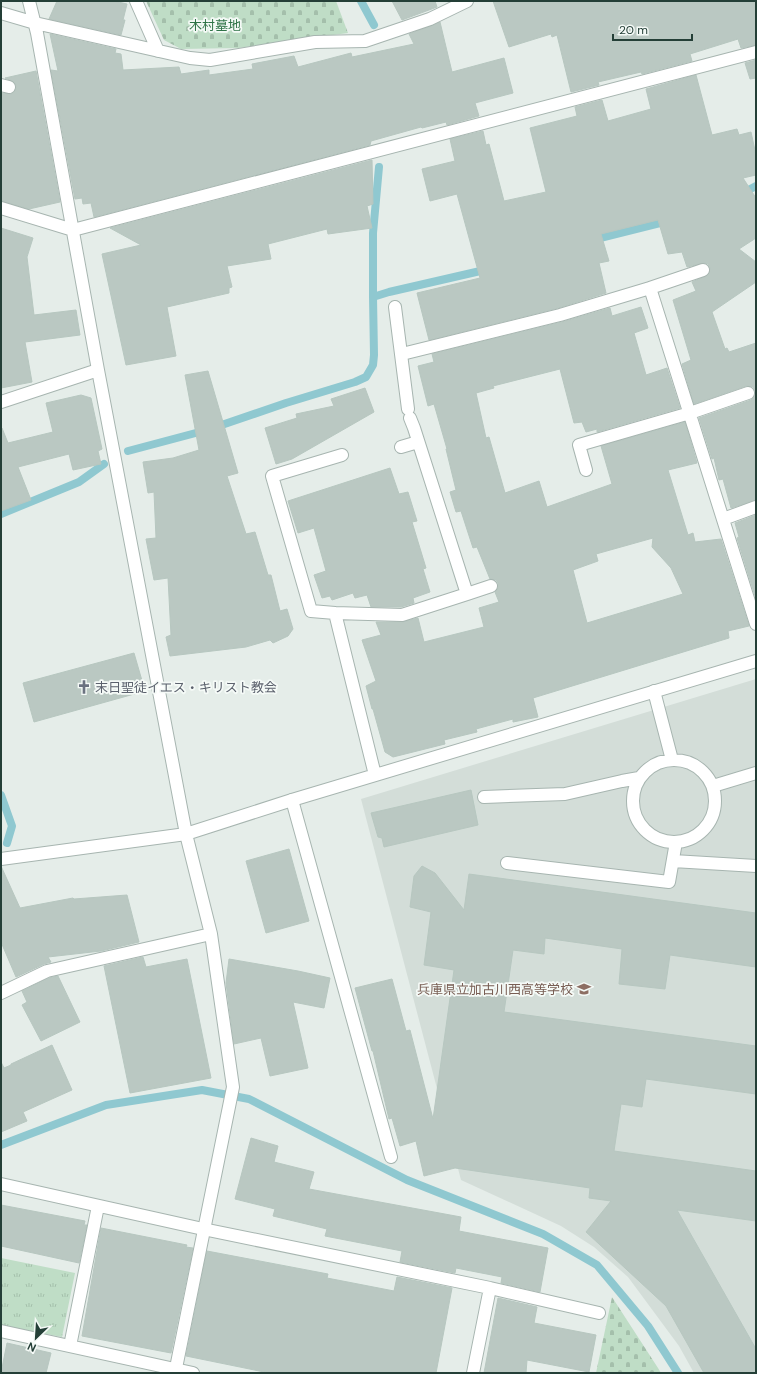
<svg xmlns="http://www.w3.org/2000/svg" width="757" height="1374" font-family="'DM Sans','Noto Sans JP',sans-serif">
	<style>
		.built { fill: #d3ddd8 }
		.grass { fill: url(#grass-tufts) }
		.cemetery { fill: url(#cemetery-stones) }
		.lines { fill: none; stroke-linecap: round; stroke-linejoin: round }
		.stream { stroke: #8fc8d0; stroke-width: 8 }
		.building { fill: #bac8c2; stroke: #b7c7c0; fill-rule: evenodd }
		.service-casing { stroke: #a7b5b0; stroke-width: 14 }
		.minor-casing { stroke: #a7b5b0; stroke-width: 14 }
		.service { stroke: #fff; stroke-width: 12 }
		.minor { stroke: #fff; stroke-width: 12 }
		.labels { text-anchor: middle; stroke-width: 3.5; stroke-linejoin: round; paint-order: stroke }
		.park-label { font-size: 13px; fill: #307448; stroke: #f5faf7 }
		.worship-label { font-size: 13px; fill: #5b616d; stroke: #f5faf7; text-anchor: start }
		.education-label { font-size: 13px; fill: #785e54; stroke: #f5faf7; text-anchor: end }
	</style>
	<defs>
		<pattern id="grass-tufts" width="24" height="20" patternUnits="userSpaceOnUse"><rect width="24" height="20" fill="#bfddc6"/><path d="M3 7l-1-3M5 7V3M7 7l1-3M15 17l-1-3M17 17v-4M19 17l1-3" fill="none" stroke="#a4bfab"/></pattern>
		<pattern id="cemetery-stones" width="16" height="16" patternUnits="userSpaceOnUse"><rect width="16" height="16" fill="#bfddc6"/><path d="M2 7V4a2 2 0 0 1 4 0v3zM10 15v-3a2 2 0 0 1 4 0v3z" fill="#a4bfab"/></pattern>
	</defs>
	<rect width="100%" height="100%" fill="#e5ede9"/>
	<path class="built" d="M756,679V1373H694L679,1346L628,1277L594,1247L561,1226L461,1180L361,799Z"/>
	<path class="grass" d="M1,1258L75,1273L62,1337L1,1325Z"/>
	<path class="cemetery" d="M146,1H336L348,33L238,48L181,49L164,40Z
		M612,1297L658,1368L661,1373H596Z"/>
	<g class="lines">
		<path class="stream" d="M361,1L374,25
			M741,194L756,186
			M592,240L668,221
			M373,297V233L379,167
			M128,451L207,430L286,403L355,382L366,377L373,365L374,355L373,297L389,292L489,269
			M1,514L79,482L104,464
			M1,795L12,826L7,843
			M1,1145L106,1105L202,1090L249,1099L407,1180L543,1234L597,1265L648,1326L678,1373"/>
	</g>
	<path class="building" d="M57,1H114L127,4L123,20H125L121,35L49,19Z
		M392,1H435L437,7L402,20Z
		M493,1H756V45L741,48L738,39L690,54L692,61L642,74L641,72L598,82L599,85L571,92L557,35L552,37L551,34L509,47Z
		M440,22L452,72L504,58L513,93L475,103L479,116L447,125L446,122L422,128L421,127L371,141L370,145L94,217L91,203L83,204L82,198L75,199L51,70L58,71L50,34L116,49L115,53L121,54L123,70L179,67L181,74L209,70V75L253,69L252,64L294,56L298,67L351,53L352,57L414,44L409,34Z
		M756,60V78L750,79L745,63Z
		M36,71L60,202L29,209L1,201V93L11,94L14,92L16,89V85L14,82L5,78Z
		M696,75L712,135L737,129L739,135L751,132L756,155V175L743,178L756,198V238L739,249L756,262V282L712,312L725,349L727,348L729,352L756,343V500L731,508L723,479L719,480L714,458L712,459L699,418L751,400L755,395V391L753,387L746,386L694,404L682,364L691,360L673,300L696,291L692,282L708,275L710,268L708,264L704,263L687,267L682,252L668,254L658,220L601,234L609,261L599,263L606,293L558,308L429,340L417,293L480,278L457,194L430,201L422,169L455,161L450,139L483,131L486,145L489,144L504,201L546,192L530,128L577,116L575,107L602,100L608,121L651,109L646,89Z
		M372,160L373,204L367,206L372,228L328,234L327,229L268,244L271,259L227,266L232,287L229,288V293L167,307L176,356L126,365L102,254L141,245L110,228Z
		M1,228L33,238L27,257L34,315L76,310L80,335L25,342L32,382L1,388Z
		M641,307L648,328L634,333L646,375L667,368L680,408L597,432V429L586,432L582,422L574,423L560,369L493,386L494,388L476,393L486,438L489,437L505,493L539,481L547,507L612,484L601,446L685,422L697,463L668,470L688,535L693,533L695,542L721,539L749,626L728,631L729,638L533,698L538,717L513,722V719L476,729L477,732L444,740L445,744L393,757L385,752L373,709H372L366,686L376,681L362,640L381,635L376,622H402L418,618L424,642L484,627L479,608L499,602L495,592L498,588V583L496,580L490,579L477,547L473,548L461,511L456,512L450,492L456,490L446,449H447L434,404L428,406L418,366L434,362L432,354L562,322L610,308L612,316ZM653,538L652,547L671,568L683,594L587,623L573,570L598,561L596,554Z
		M208,371L238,473L227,476L246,534L255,532L268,575H271L280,611L287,609L293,629L288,636L273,643L270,640L246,647L170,656L166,637L171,635L168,578L154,580L146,539L156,538L154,492L148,493L143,462L173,458L199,450L185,375Z
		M365,388L374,412L292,459L276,464L265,428L297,418L296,414L334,406L331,399Z
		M81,395L91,398L102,449L98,451L101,464L73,470L69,454L18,467L31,500L1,511V428H2L8,443L53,432L46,403Z
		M390,468L399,494L408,492L417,521L412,522L426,568L423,569L430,592L413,598L414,603L401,607H371L367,595L355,598L353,593L332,600L330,596L322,598L314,575L326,571L314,528L298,533L288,501Z
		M756,515V599L737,538L739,537L735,523Z
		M134,653L145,691L34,722L23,683Z
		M471,790L478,825L384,847L382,838L378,837L371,813Z
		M289,849L309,921L266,933L246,861Z
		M1,866L20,908L73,898L74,899L127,895L139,942L101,951L48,957L51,962L44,964L16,977L1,942Z
		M422,866L435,873L464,910L469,874L756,913V967L670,955L665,989L619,984L622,949L545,938L544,954L513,950L504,1012L756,1046V1094L646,1079L642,1107L621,1104L614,1151L756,1171V1221L677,1210L756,1349V1373H704L666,1306L586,1232L611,1201L589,1198L590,1188L455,1168L424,1176L416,1141L400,1146L392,1118L389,1119L373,1051H372L355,988L392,979L406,1031L410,1030L433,1119L454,970L424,965L431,912L410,907L414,876Z
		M143,957L146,967L187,959L211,1078L130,1093L104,966Z
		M229,959L298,971L330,978L324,1008L293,1002L308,1068L270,1076L261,1038L234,1044L226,983Z
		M58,976L80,1022L41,1041L22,1005L27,1002L22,991L49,978Z
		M52,1045L72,1090L23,1112L27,1121L1,1132V1062L4,1068L11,1065V1064Z
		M251,1138L278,1146L274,1162L314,1172L309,1189L461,1217L459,1231L548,1248L540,1292L501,1283L502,1277L456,1268L455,1273L400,1262L402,1251L325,1236L327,1229L273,1216L275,1209L235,1199Z
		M1,1205L85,1221L84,1225H87L79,1263L1,1246Z
		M101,1228L187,1245L186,1247L193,1248L171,1353L82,1336Z
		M207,1251L328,1274L327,1278L394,1291L397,1277L452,1288L436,1373H269L186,1356Z
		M498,1298L537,1307L534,1323L596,1335L589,1372L527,1360L526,1373H484Z
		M7,1343L51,1353L46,1373H1Z"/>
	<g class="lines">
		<defs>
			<path id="service" d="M654,691L672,760
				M633 801a41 41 0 1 1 82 0a41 41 0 1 1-82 0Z
				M713,786L756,773
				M484,797L565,794L622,781L639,778
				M292,800L391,1157
				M673,861L756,866
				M507,863L669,882L676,842
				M1,1184L203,1229L490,1288L599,1313
				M1,1331L193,1373
				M70,1346L98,1206
				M473,1373L490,1288"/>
			<path id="minor" d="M29,1L37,33L98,370L186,834L211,934L233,1087L175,1373
				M136,1L158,51
				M1,13L35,23L190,58L210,60L315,42L365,41L430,19L467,1
				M1,85L9,87
				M1,208L73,230L756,52
				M650,288L703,270
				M395,307L408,409
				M402,354L560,315L650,288L756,624
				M1,402L98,370
				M401,447L418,442
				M342,455L272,476L311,611L335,613L375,775
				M586,470L579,445L690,413L748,393
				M723,519L756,507
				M467,594L491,586
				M335,613L402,615L467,594L414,428L410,418
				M1,859L186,834L292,800L756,661
				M1,993L47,971L211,934"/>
		</defs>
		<use href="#service" class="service-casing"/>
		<use href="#minor" class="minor-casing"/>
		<use href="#service" class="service"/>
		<use href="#minor" class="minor"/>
	</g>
	<defs>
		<symbol id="church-bare" viewBox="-9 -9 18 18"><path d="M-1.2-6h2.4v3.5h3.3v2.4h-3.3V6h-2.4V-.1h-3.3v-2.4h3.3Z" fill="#6b7280" stroke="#f5faf7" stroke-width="2.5" paint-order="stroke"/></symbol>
		<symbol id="school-bare" viewBox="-9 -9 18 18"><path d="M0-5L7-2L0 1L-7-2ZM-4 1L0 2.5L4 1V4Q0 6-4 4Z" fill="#8d6e63" stroke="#f5faf7" stroke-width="2.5" paint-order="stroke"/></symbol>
	</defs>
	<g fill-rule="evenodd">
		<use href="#church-bare" x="74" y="677" width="20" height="20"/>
		<use href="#school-bare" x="574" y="979" width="20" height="20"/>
	</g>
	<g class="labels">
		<g class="park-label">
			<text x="215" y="30">木村墓地</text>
		</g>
		<g class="worship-label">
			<text x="95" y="692">末日聖徒イエス・キリスト教会</text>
		</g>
		<g class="education-label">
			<text x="573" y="994">兵庫県立加古川西高等学校</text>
		</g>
	</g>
	<rect width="757" height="1374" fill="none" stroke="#243f37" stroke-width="4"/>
	<g transform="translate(36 1338) rotate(205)" stroke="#f5faf7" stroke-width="3" paint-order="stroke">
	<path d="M0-3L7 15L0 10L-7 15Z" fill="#243f37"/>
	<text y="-6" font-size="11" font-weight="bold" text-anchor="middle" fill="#243f37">N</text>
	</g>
	<path d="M613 34v6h79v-6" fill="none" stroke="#243f37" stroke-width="2"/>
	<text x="619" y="34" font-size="12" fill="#243f37" stroke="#f5faf7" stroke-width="3" paint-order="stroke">20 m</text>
</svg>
